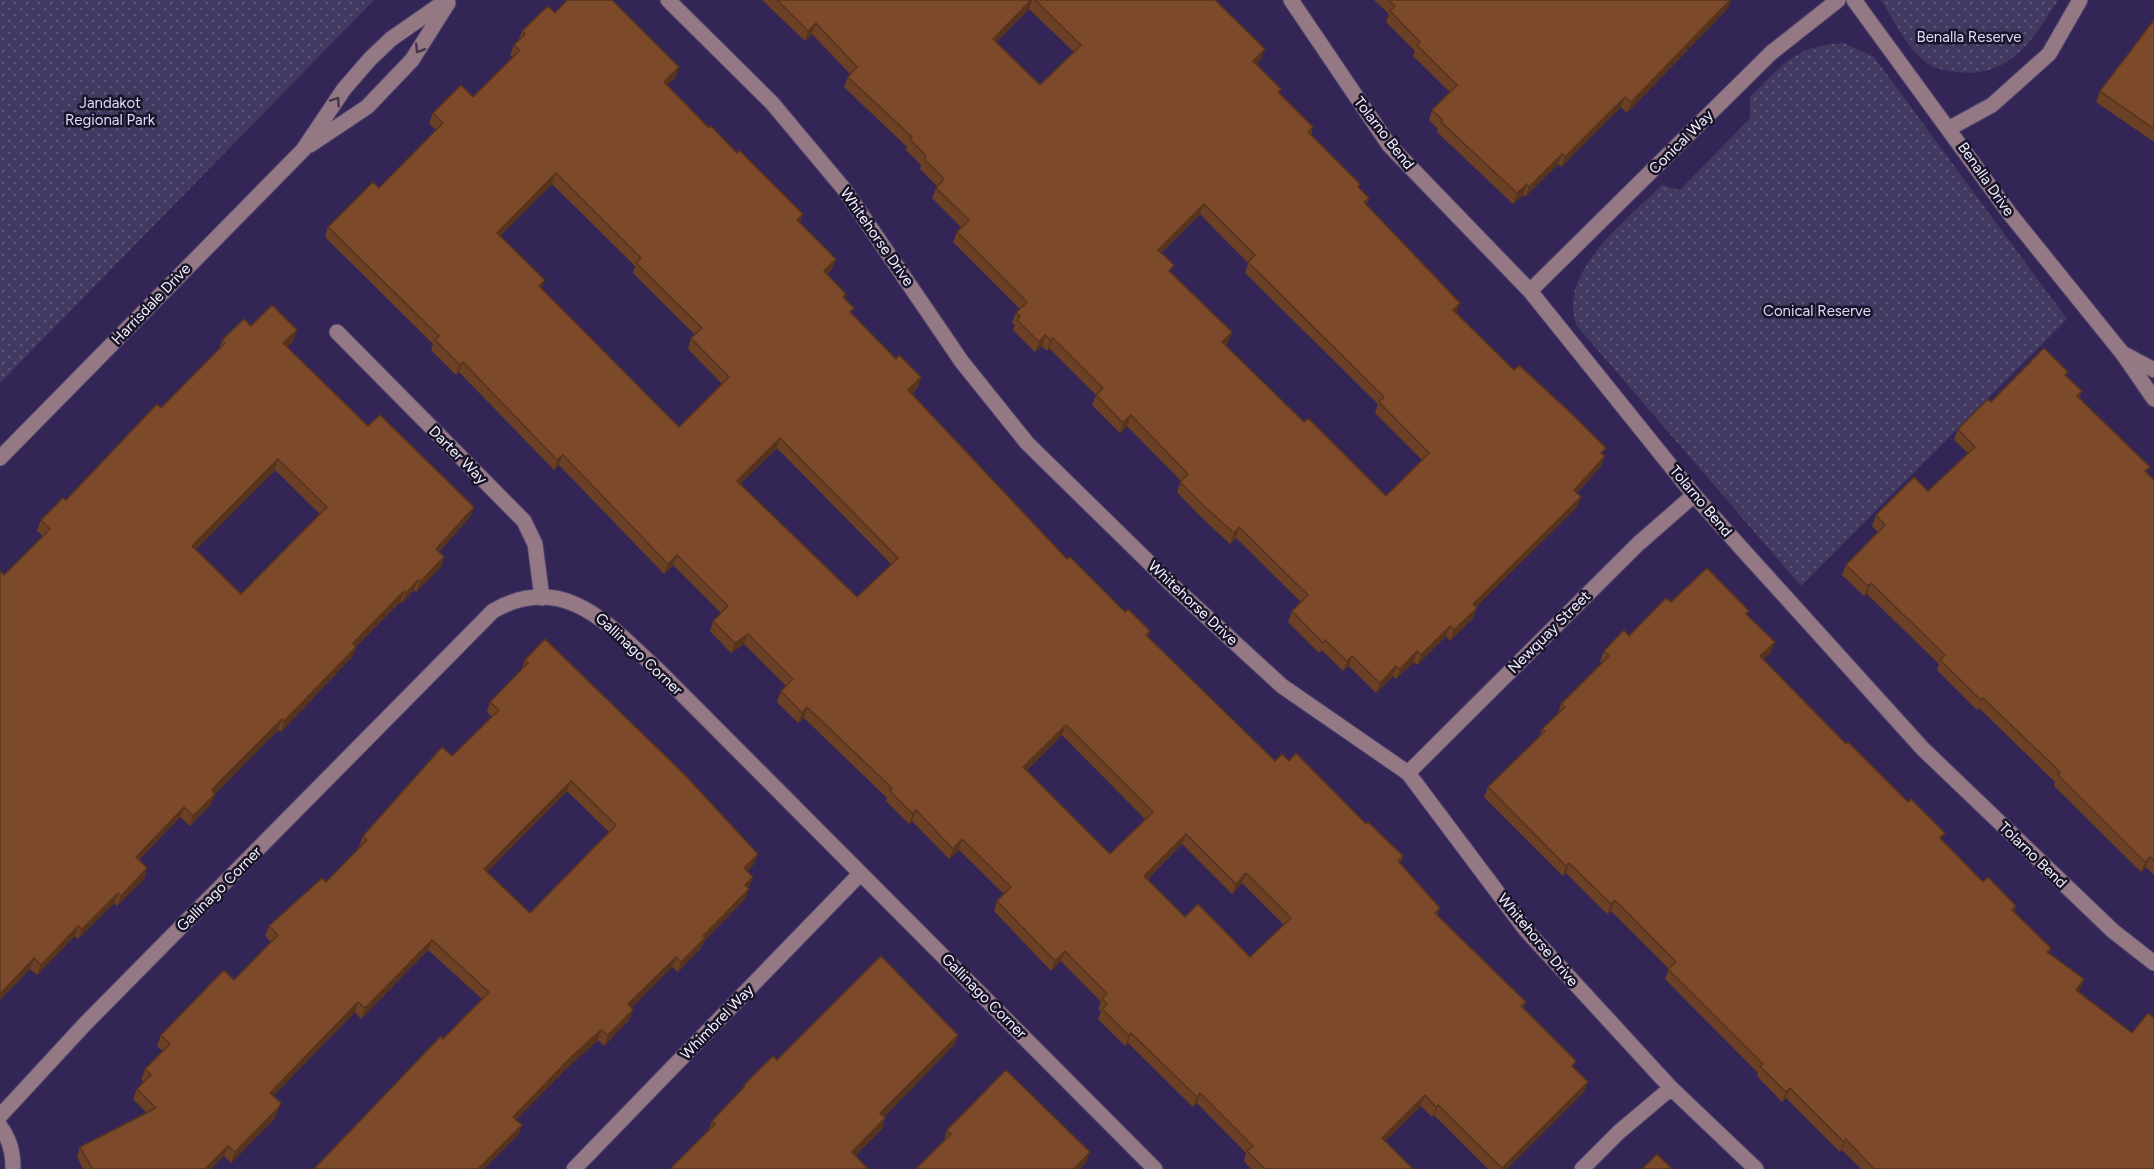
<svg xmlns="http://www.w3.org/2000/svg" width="2154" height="1169" font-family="Figtree,sans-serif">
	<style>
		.park { fill: url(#park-dots) }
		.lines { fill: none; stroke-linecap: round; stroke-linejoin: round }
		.minor-casing { stroke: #4e436e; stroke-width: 17 }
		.minor { stroke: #947883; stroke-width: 15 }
		.wall { fill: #6b4024; fill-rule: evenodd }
		.shaded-wall { fill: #57341d }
		.building { fill: #7c4a2a; stroke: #57341d; stroke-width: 1.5; fill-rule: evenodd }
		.oneway { stroke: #443749 }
		.labels { text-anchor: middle; stroke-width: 5; stroke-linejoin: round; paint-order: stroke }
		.park-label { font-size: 15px; fill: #ded9fa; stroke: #19142a }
		.street-label { font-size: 15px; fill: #f3f2fe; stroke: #19142a }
	</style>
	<defs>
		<pattern id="park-dots" width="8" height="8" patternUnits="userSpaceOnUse" patternTransform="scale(1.5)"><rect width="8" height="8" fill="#423961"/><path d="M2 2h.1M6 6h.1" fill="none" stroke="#5e5679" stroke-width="1.8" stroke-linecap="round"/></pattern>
	</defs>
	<rect width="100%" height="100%" fill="#332657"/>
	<path class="park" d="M0,0H374L0,383Z
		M1881,0H2058C2033,39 2010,79 1957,72C1947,71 1935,69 1927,63C1907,49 1894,20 1881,0Z
		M1844,43L1874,57L2067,319L1801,586L1577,326C1555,273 1628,219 1662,185L1680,190L1750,118V97C1784,64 1794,46 1844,43Z"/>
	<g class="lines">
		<defs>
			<path id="minor" d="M668,0L772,103L844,189L962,362L1027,443L1173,586L1282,686L1408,773L1525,929L1671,1088L1756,1169
				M1291,0L1389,145L1530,291L1694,495L1743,550L1923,749L2113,931L2154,963
				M1854,0L2010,214L2123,354L2154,399
				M1950,128L1992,105L2049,54L2080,0
				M310,145L367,107L412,60L448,3
				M1530,291L1771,53L1838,0
				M337,332L524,521L535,544L542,598
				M2126,355L2154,370
				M0,458L303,150L344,89L370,59L391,39L447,0
				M1408,773L1638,544L1694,495
				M0,1116L85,1024L493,611C564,570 610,626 658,670L1155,1169
				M0,1126C10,1140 13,1152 13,1169
				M574,1169L860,874
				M1582,1169L1619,1132L1671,1088"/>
		</defs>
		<use href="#minor" class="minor-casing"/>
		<use href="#minor" class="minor"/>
	</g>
	<path class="wall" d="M762,0H1215L1261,59L1256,64L1281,89L1279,94L1313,127L1311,134L1360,184L1359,188L1369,198L1366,204L1457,313L1514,370L1604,455L1601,466L1577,493V507L1476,607L1473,618L1450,641L1446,636L1417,665L1414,662L1396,679L1393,676L1376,693L1349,666L1343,671L1322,650L1319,653L1288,622L1292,611L1301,602L1236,538L1230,544L1200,516L1177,492L1181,481L1127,426L1120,433L1092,405L1096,395L1049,348L1047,351L1042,346L1035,352L1013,330L1015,325L1012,323L1016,313L1020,309L953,242L957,232L961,227L932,198L937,186L920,169L921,165L906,150L907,147L844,87L848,77L850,74L812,34L805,41ZM1029,9L1074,52L1040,85L996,42ZM1200,214L1248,263L1245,273L1378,404L1375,413L1422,460L1386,496L1304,422L1226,345L1228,343L1232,332L1171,273L1161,253Z
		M1374,0H1731L1728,8L1627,113L1621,107L1561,167L1558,164L1525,197L1523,195L1513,204L1437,132L1438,129L1429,120L1432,110L1450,92L1413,56L1415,51L1386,22L1389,14Z
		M555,13L676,77L667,85L709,128L803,214L799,223L836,259L832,269L827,275L846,294L844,298L852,314L896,359L921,377L918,387L912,394L1067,559L1125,612L1150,631L1148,637L1275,761H1289L1366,824L1403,856L1400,863L1440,908L1437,916L1526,1002L1523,1008L1574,1068L1584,1092L1507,1169H1488L1434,1115L1432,1117L1421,1106L1385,1141L1413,1169H1251L1244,1161L1246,1153L1197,1103L1193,1107L1128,1043L1125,1046L1098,1019L1101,1012L1098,1009L1101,1002L1061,961L1051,971L994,911L997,901L1004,894L959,850L949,859L912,821L909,824L886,801L887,798L804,718L798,723L777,702L781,691L786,686L744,644L731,653L710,631L713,621L721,613L673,565L664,574L559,465L554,470L459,372L456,375L431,350L433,344L325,237L328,227L379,188L436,130L429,123L433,113L473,97L513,57L510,55L514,45L519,39L522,31ZM552,184L635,266L633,273L695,335L691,338L688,349L722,384L679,427L542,289L500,236ZM777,448L891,564L857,597L740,484ZM1062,735L1145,819L1110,854L1027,770ZM1182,844L1232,894L1242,883L1284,925L1250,957L1185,917L1148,879Z
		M2154,20V142L2096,102L2100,91Z
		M251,326L297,330L293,341L287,347L368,426L470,517L439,552L444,557L441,567L416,592L414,590L402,603L400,602L356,647L352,657L281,732L278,730L215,794L211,804L190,826L180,817L139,860L147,868L144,879L117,906L114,903L78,939L75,936L37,975L30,969L0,1000V571L4,575L43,536L37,531L41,520L66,500L161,408L219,350L222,340ZM275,470L320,514L241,594L195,550Z
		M2066,376L2082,391L2079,398L2154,480V875L2146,867L2141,872L2054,786L2055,782L1979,708L1977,710L1937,670L1939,664L1867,594L1864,596L1842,575L1846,565L1878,532L1872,526L1876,515L1928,491L1968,453L1954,440L1958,429L1991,402Z
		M1671,602L1748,615L1771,652L1763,660L1983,882L2016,906L2014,912L2051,948L2049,953L2084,979L2078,992L2154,1169H1861L1842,1150L1840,1152L1786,1098L1782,1102L1757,1076L1758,1073L1665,979L1669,969L1611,911L1607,914L1566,873L1563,876L1484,797L1488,787L1540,736L1542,729L1558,714L1561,704L1602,663L1600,661L1604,651L1629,636Z
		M525,660L758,854L754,864L747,871L753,877L748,888L745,899L704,941L701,948L678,972L672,967L631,1008L633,1010L629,1020L604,1046L598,1040L567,1068L516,1120L522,1125L518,1135L443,1039L482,999L428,950L361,1019L355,1012L273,1096L275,1118L231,1163L224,1156L211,1169H83L77,1157L80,1147L147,1113L133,1099L137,1089L144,1082L141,1080L145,1069L163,1051L157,1046L161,1035L234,980L271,942L265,936L269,926L326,882L360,847L359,846L363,836L452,756L492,717L487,712L490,702L521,670ZM567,791L609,832L530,913L487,872Z
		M958,1035L954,1045L884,1117L885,1118L882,1129L855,1156L708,1131L712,1121L742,1090L744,1085L777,1060Z
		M947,1130L1086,1163L944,1141Z"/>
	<path class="shaded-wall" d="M1031,0H1032L1029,9L989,49L993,39Z
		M1730,0H1731L1728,8L1627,113L1631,102Z
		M816,23L812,34L805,41L808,31Z
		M1265,49L1261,59L1249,71L1253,61Z
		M679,67L676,77L660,92L664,82Z
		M1625,97L1621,107L1561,167L1565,157Z
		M1562,154L1558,164L1525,197L1529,187Z
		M556,173L552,184L493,243L497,233Z
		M1527,184L1523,195L1513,204L1517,193Z
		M1204,204L1200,214L1154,260L1158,250Z
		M803,214L799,224L797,220Z
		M836,259L832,269L820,282L824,271Z
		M545,280L541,290L539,286Z
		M1460,303L1456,314L1453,310Z
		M297,330L293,341L280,354L283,343Z
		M1232,332L1228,343L1218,352L1222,342Z
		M1045,335L1042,346L1035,352L1039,342Z
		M1053,338L1049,348L1047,351L1051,340Z
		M463,362L459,372L456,375L460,365Z
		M921,377L918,387L905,401L908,390Z
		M1131,415L1127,426L1120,433L1123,423Z
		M780,438L777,448L733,491L737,481Z
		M563,455L559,465L554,470L557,460Z
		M1605,456L1601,466L1570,500L1574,490Z
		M278,459L275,470L188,557L192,546Z
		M1581,497L1577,507L1469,614L1473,604Z
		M474,507L470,517L433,559L436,549Z
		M1239,527L1236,538L1230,544L1234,533Z
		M677,555L673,565L664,574L668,564Z
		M444,557L441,567L416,592L420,582Z
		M418,580L414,590L402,603L406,593Z
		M1871,583L1867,594L1864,596L1868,586Z
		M404,591L400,602L349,654L353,643Z
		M1477,608L1473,618L1450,641L1454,630Z
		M1450,626L1446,636L1417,665L1421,655Z
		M748,634L744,644L731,653L735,643Z
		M1775,642L1771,652L1756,667L1760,656Z
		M356,647L352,657L281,732L284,721Z
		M1417,651L1414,662L1396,679L1400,669Z
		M1352,656L1349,666L1343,671L1347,661Z
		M1396,666L1393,676L1376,693L1380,683Z
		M807,707L804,718L798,723L802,713Z
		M282,719L278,730L208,801L212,790Z
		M1066,725L1062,735L1020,777L1023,767Z
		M571,781L567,791L480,879L484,869Z
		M215,794L211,804L190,826L193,816Z
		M184,807L180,817L132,867L136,857Z
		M916,810L912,821L909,824L913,814Z
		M1186,834L1182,844L1140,886L1144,876Z
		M962,839L959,850L949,859L953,849Z
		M758,854L754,864L740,879L744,868Z
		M2150,857L2146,867L2141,872L2145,862Z
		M1569,863L1566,873L1563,876L1566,866Z
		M147,868L144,879L117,906L121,896Z
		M1246,873L1242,883L1232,894L1236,884Z
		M753,877L749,887L741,896L745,885Z
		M749,889L745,899L704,941L701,948L678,972L681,962L703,936Z
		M118,893L114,903L78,939L82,929Z
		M1615,900L1611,911L1607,914L1611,904Z
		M78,926L75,936L37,975L41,965Z
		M432,940L428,950L361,1019L365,1008Z
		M1065,951L1061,961L1051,971L1055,961Z
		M676,957L672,967L624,1015L628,1004Z
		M34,958L30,969L0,1000V994Z
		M2084,979L2080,990L2072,1000L2076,990Z
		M358,1002L355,1012L266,1103L270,1093Z
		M633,1010L629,1020L604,1046L608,1035Z
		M601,1030L598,1040L567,1068L509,1127L513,1117L571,1057Z
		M1131,1033L1128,1043L1125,1046L1129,1036Z
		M958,1035L954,1045L877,1124L880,1113Z
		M1588,1082L1584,1092L1507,1169H1501Z
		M1790,1088L1786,1098L1782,1102L1786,1092Z
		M1200,1093L1197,1103L1193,1107L1197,1097Z
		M1425,1095L1421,1106L1378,1148L1382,1138Z
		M1438,1105L1434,1115L1432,1117L1436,1107Z
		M279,1107L275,1118L231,1163L235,1152Z
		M885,1118L882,1129L848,1163L852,1152Z
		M522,1125L518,1135L484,1169H478Z
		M1846,1139L1842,1150L1840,1152L1844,1142Z
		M228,1146L224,1156L211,1169H205Z
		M1090,1152L1086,1163L1080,1169H1074Z"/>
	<path class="building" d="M567,0H612L679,67L664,82L709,128L711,126L737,153L739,150L803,214L797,220L836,259L824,271L846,294L843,297L854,308L850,312L896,359L899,355L921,377L908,390L1067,559L1070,557L1125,612L1128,609L1150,631L1146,635L1275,761L1282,754L1289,761L1296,753L1366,824L1368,822L1403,856L1398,861L1440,908L1435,913L1526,1002L1521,1006L1576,1061L1572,1066L1588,1082L1502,1168L1438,1105L1436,1107L1425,1095L1382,1138L1413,1169H1265L1247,1151L1253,1146L1200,1093L1197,1097L1131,1033L1129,1036L1102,1009L1107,1004L1102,999L1107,994L1065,951L1055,961L997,901L1011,887L962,839L953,849L916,810L913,814L890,791L892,788L807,707L802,713L781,691L793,679L748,634L735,643L713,621L728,606L677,555L668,564L563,455L557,460L463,362L460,365L435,340L439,336L328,227L373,182L379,188L443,123L433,113L461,85L473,97L520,50L514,45L525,34L522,31L548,6L555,13ZM556,173L641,258L636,263L702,328L691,338L729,377L679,427L539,286L545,280L497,233ZM780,438L898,558L857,597L737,481ZM1066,725L1153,812L1110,854L1023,767ZM1186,834L1236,884L1246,873L1291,918L1250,957L1198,904L1185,917L1144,876Z
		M777,0H1031L993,39L1040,85L1081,45L1035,0H1215L1265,49L1253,61L1281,89L1278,92L1313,127L1308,132L1360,184L1358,187L1369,198L1364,202L1460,303L1453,310L1514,370L1519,365L1573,415L1606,448L1601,453L1605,456L1574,490L1581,497L1473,604L1477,608L1454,630L1450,626L1421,655L1417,651L1400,669L1396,666L1380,683L1352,656L1347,661L1325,640L1323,643L1292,611L1308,595L1239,527L1234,533L1204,506L1180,482L1188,474L1131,415L1123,423L1096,395L1103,388L1053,338L1051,340L1045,335L1039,342L1017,320L1020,316L1016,313L1027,302L957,232L969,220L936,188L944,179L924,159L926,156L910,139L912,137L848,77L857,67L816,23L808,31ZM1204,204L1255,255L1248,262L1384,397L1379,402L1429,453L1386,496L1308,418L1304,422L1222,342L1232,332L1169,271L1174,265L1158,250Z
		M1388,0H1730L1631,102L1625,97L1565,157L1562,154L1529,187L1527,184L1517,193L1441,122L1443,120L1432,110L1457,85L1417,45L1420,42L1390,11L1395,6Z
		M2154,20V129L2100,91Z
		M272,305L297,330L283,343L368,426L380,415L474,507L436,549L444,557L420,582L418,580L406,593L404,591L353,643L356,647L284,721L282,719L218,783L212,790L215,794L193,816L184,807L136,857L147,868L121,896L118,893L82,929L78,926L41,965L34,958L0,994V571L4,575L50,529L41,520L63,498L66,500L157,404L161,408L225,343L222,340L244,319L251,326ZM278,459L327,507L241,594L192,546Z
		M2044,348L2068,372L2065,375L2082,391L2077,396L2150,467L2145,471L2154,480V861L2150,857L2145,862L2058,775L2060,772L1983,698L1981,700L1940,660L1945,655L1871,583L1868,586L1846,565L1885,525L1876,515L1914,477L1928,491L1975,447L1958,429L1988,399L1991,402Z
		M1707,568L1749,611L1746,614L1775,642L1760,656L1846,744L1848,742L1908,802L1911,799L1945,833L1940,838L1983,882L1988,877L2016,906L2012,910L2051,948L2047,952L2084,979L2076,990L2132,1033L2148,1013L2154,1018V1169H1874L1846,1139L1844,1142L1790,1088L1786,1092L1760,1066L1763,1064L1668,969L1676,962L1615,900L1611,904L1569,863L1566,866L1488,787L1545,731L1542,729L1565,707L1561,704L1609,656L1604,651L1624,630L1629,636L1666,598L1671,602Z
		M545,639L685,775L758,854L744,868L753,877L745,885L749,889L703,936L705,938L681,962L676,957L628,1004L633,1010L608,1035L601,1030L571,1057L513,1117L522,1125L478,1169H314L441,1036L443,1039L489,992L432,940L365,1008L358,1002L270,1093L281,1103L279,1107L235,1152L228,1146L205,1169H90L92,1168L80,1147L156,1108L137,1089L151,1075L145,1069L170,1044L161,1035L224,970L234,980L278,935L269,926L322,878L326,882L367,840L363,836L442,747L452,756L499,710L490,702L528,663L525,660ZM571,781L616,825L530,913L484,869Z
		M881,956L958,1035L880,1113L885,1118L852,1152L868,1169H670L715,1124L712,1121L745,1086L744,1085L773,1056L777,1060Z
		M1006,1070L1090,1152L1074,1169H916L951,1134L947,1130Z
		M1657,1154L1672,1169H1642Z"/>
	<defs><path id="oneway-chevron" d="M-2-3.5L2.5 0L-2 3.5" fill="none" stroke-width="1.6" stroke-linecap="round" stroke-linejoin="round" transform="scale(1.5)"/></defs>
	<g class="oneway">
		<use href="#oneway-chevron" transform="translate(419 49) rotate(122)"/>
		<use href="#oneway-chevron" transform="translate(336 101) rotate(-56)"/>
	</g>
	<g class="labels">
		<g class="park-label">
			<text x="1969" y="42">Benalla Reserve</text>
			<text x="110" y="108">Jandakot<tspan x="110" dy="17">Regional Park</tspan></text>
			<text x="1817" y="316">Conical Reserve</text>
		</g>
		<g class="street-label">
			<text transform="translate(1384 133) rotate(52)" y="5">Tolarno Bend</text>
			<text transform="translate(1681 142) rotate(-45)" y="5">Conical Way</text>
			<text transform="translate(1986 179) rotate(55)" y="5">Benalla Drive</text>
			<text transform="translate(877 237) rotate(55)" y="5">Whitehorse Drive</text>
			<text transform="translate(151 304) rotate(-46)" y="5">Harrisdale Drive</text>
			<text transform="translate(458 455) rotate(45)" y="5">Darter Way</text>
			<text transform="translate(1701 501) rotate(50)" y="5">Tolarno Bend</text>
			<text transform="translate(1193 603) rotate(43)" y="5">Whitehorse Drive</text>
			<text transform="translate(1549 632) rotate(-45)" y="5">Newquay Street</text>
			<text transform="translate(639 654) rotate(43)" y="5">Gallinago Corner</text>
			<text transform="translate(2033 855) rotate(44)" y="5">Tolarno Bend</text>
			<text transform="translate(219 889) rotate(-45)" y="5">Gallinago Corner</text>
			<text transform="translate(1538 940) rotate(50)" y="5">Whitehorse Drive</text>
			<text transform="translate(984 996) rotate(45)" y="5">Gallinago Corner</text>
			<text transform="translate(717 1022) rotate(-46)" y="5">Whimbrel Way</text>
		</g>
	</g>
</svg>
